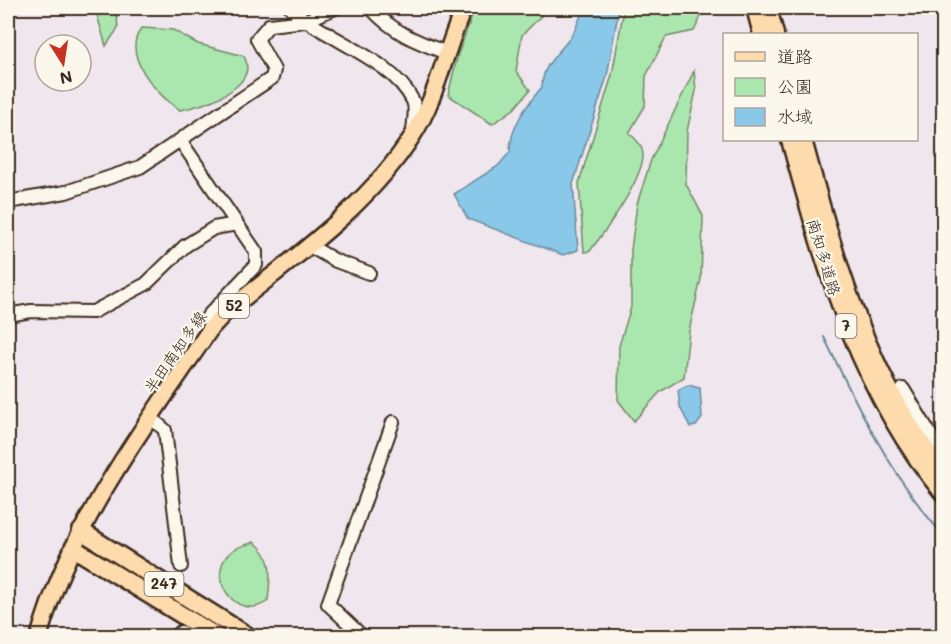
<svg xmlns="http://www.w3.org/2000/svg" width="951" height="644" font-family="Mali,'Klee One',sans-serif">
	<style>
		.green { fill: #aae7ae; stroke: #728866; stroke-width: 1.5 }
		.water { fill: #89c8e9; stroke: #6a8998; stroke-width: 1.5 }
		.lines { fill: none; stroke-linecap: round; stroke-linejoin: round }
		.stream { stroke: #6a8998; stroke-width: 2 }
		.minor-casing { stroke: #3b2a1e; stroke-width: 16 }
		.major-casing { stroke: #3b2a1e; stroke-width: 20 }
		.highway-casing { stroke: #3b2a1e; stroke-width: 21 }
		.minor { stroke: #fbf7ec; stroke-width: 12 }
		.major { stroke: #fddbac; stroke-width: 15 }
		.highway { stroke: #fddbac; stroke-width: 16 }
		.labels { text-anchor: middle; stroke-width: 4.5; stroke-linejoin: round; paint-order: stroke }
		.shield { fill: #fbf7ec; stroke: #75685c; stroke-width: 1.5 }
		.shield-label { font-size: 15px; font-weight: bold; fill: #3b2a1e }
		.street-label { font-size: 16px; fill: #3b2a1e; stroke: #fbf7ec }
	</style>
	<rect width="100%" height="100%" fill="#f0e6ed"/>
	<filter id="ink" filterUnits="userSpaceOnUse"><feTurbulence type="fractalNoise" baseFrequency=".0167" numOctaves="2"/><feDisplacementMap in="SourceGraphic" scale="12" xChannelSelector="R" yChannelSelector="G"/><feConvolveMatrix kernelMatrix="1 2 1 2 8 2 1 2 1" color-interpolation-filters="sRGB"/></filter>
	<g filter="url(#ink)">
		<path class="green" d="M95,8H116L118,28L106,46Z
			M475,8H549L522,35L516,71L530,90L514,109L492,124L448,95L458,54Z
			M624,8H705L694,31L666,37L646,76L645,106L629,133C636,139 643,146 643,156C642,180 605,232 590,251L584,252L579,183L612,75Z
			M142,28L173,30L198,44L244,56C260,87 204,106 180,110C159,97 119,54 142,28Z
			M694,71L696,91L687,131L686,184L703,216L701,279L689,331L684,377L660,392L634,421L618,400L619,346L631,307V250L637,204L651,160Z
			M254,542C275,557 270,578 268,601C235,625 203,572 232,551C238,546 247,545 254,542Z"/>
		<path class="water" d="M584,8H619L607,76L573,184L578,250L563,255L468,219L454,194L498,166L510,152C510,127 526,106 542,87C542,65 557,55 570,38C576,30 580,17 584,8Z
			M688,385L700,388L702,418L696,426L690,427L680,407L678,390Z"/>
		<g class="lines">
			<path class="stream" d="M824,337C856,404 894,481 944,536"/>
			<defs>
				<path id="minor" d="M291,8C325,40 393,59 413,101C417,109 413,124 413,133
					M371,8C392,32 417,42 447,53
					M180,140L256,252V265L208,316L211,328
					M8,202L66,192L140,167L272,78L274,70L257,39L269,25L305,21L335,8
					M308,245L336,261L369,273
					M8,315L31,311L93,312L146,284L185,246L214,228L237,224
					M903,389L944,457
					M151,418L165,430L181,566
					M175,636L181,632L190,636
					M362,636L328,604L393,422"/>
				<path id="major" d="M39,636C72,521 145,426 211,328L224,314C290,260 367,208 413,135C438,96 445,49 464,8"/>
				<path id="highway" d="M755,8L762,34
					M768,8L775,34
					M790,140C825,266 858,390 944,494
					M803,140C835,257 866,377 944,474
					M81,531L248,636
					M73,548L216,636"/>
			</defs>
			<use href="#minor" class="minor-casing"/>
			<use href="#major" class="major-casing"/>
			<use href="#highway" class="highway-casing"/>
			<use href="#minor" class="minor"/>
			<use href="#major" class="major"/>
			<use href="#highway" class="highway"/>
		</g>
	</g>
	<g class="labels">
		<g class="shield">
			<rect x="219" y="294" width="30" height="24" rx="4.5"/>
			<rect x="835.5" y="314" width="21" height="24" rx="4.5"/>
			<rect x="144.5" y="572" width="39" height="24" rx="4.5"/>
		</g>
		<g class="shield-label">
			<text x="234" y="311">52</text>
			<text x="846" y="331">7</text>
			<text x="164" y="589">247</text>
		</g>
		<g class="street-label">
			<text transform="translate(824 257) rotate(73)" y="6">南知多道路</text>
			<text transform="translate(175 352) rotate(-55)" y="6">半田南知多線</text>
		</g>
	</g>
	<rect width="951" height="644" fill="none" stroke="#fbf7ec" stroke-width="30"/>
	<rect x="15" y="15" width="921" height="614" fill="none" stroke="#3b2a1e" stroke-width="2" filter="url(#ink)"/>
	<rect x="723" y="33" width="195" height="108" fill="#fbf7ec" stroke="#aea59a" stroke-width="1.5"/>
	<rect x="735" y="52" width="30" height="9" fill="#fddbac" stroke="#aea59a" stroke-width="1.5"/>
	<text x="777" y="63" font-size="18" fill="#3b2a1e">道路</text>
	<rect x="735" y="78" width="30" height="18" fill="#aae7ae" stroke="#aea59a" stroke-width="1.5"/>
	<text x="777" y="93" font-size="18" fill="#3b2a1e">公園</text>
	<rect x="735" y="108" width="30" height="18" fill="#89c8e9" stroke="#aea59a" stroke-width="1.5"/>
	<text x="777" y="123" font-size="18" fill="#3b2a1e">水域</text>
	<g transform="translate(63 63) rotate(168)"><circle r="28" fill="#fbf7ec" stroke="#aea59a" stroke-width="1.5"/>
	<path d="M0-4.5L10 22L0 15L-10 22Z" fill="#c8321e"/>
	<text y="-9" font-size="16" font-weight="bold" text-anchor="middle" fill="#3b2a1e">N</text>
	</g>
</svg>
